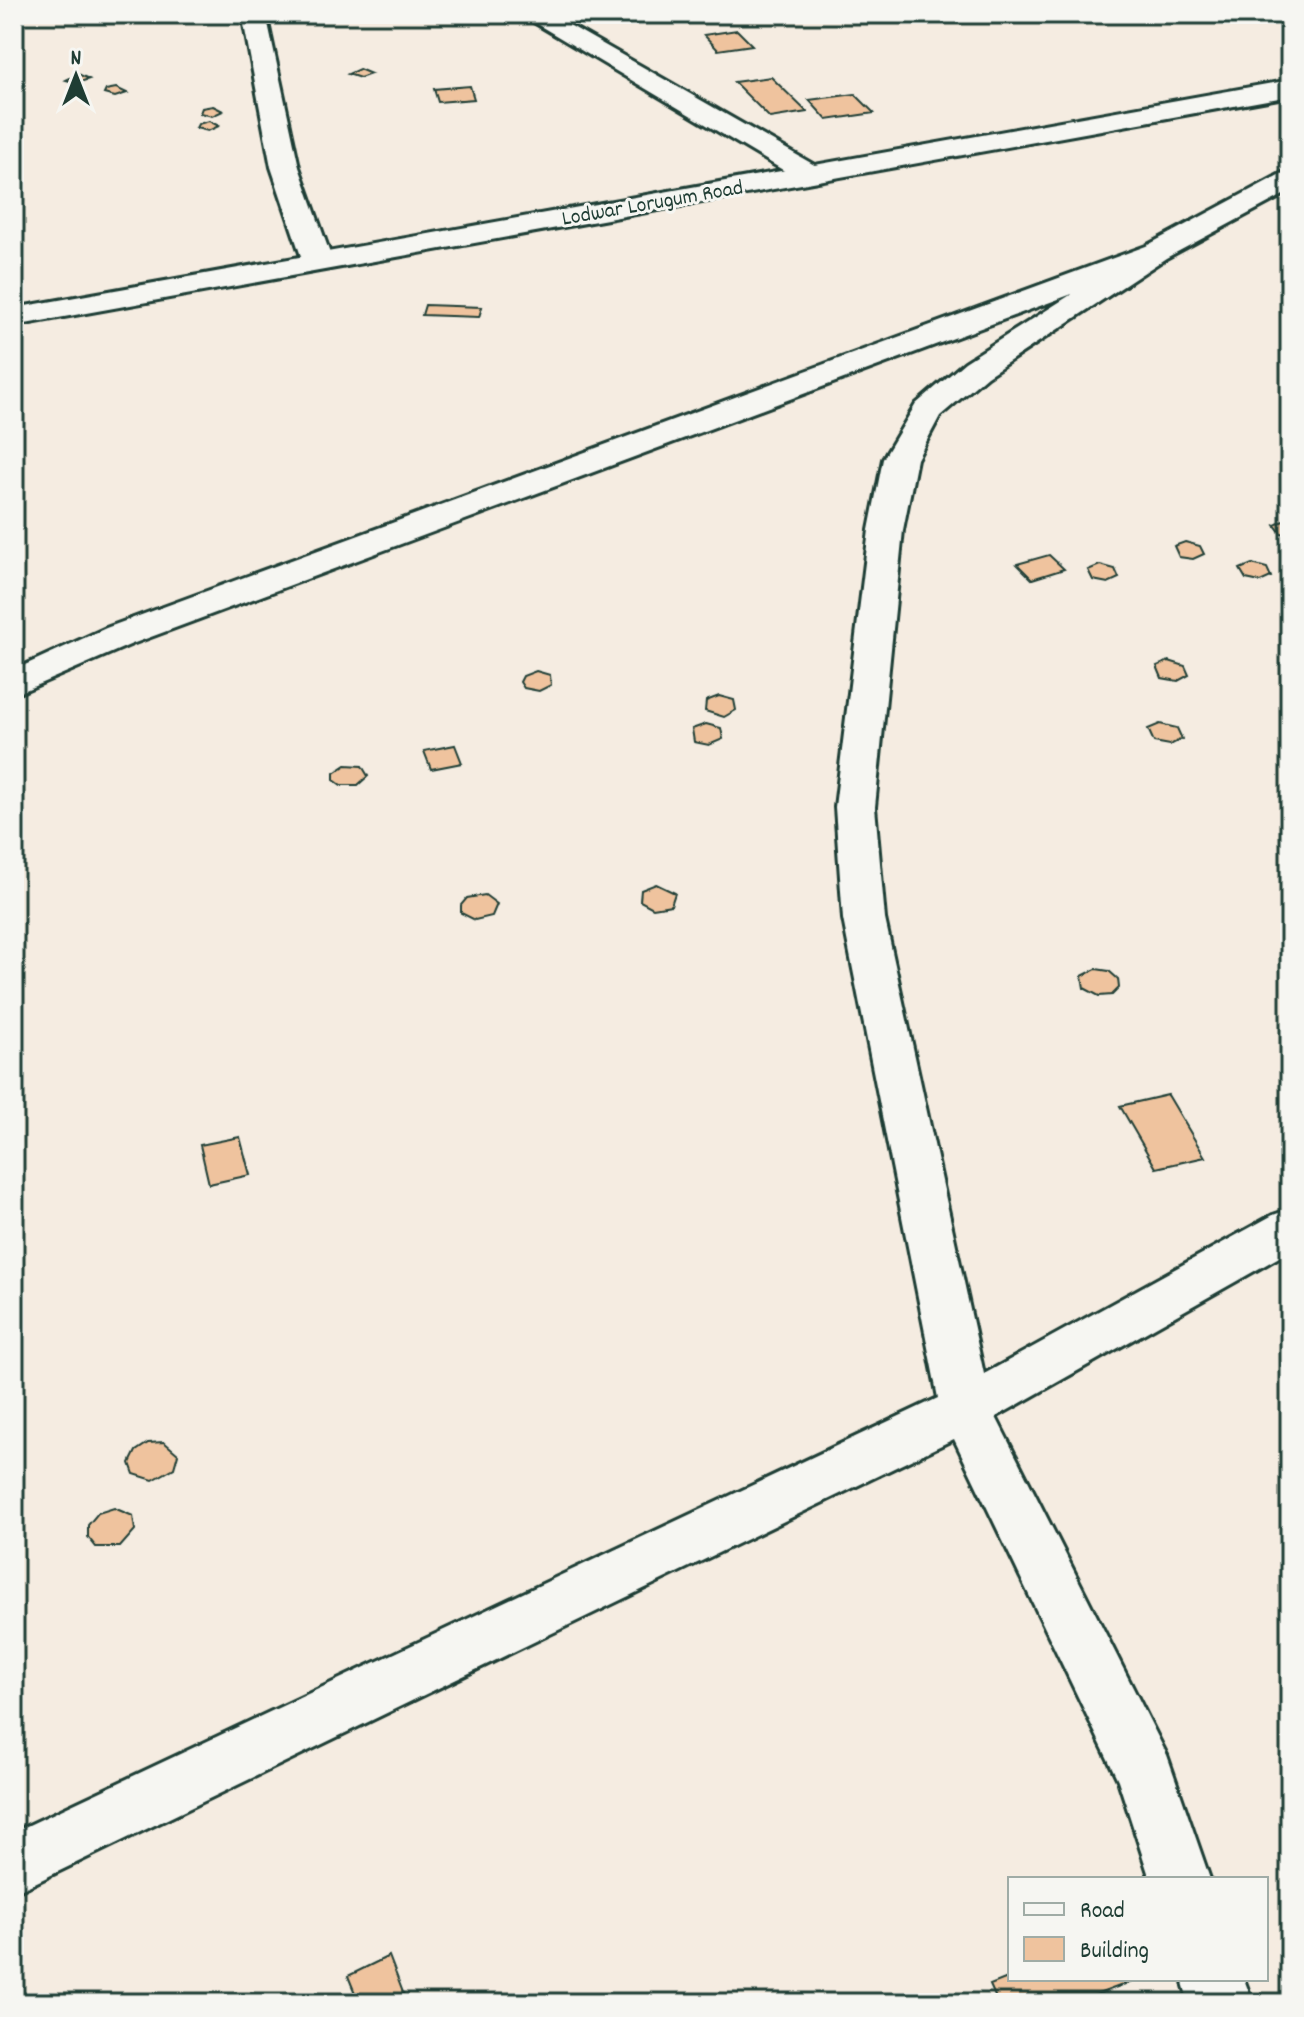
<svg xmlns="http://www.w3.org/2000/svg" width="1304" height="2017" font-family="Dekko,sans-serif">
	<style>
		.building { fill: #efc39e; stroke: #1f3d34; stroke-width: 2 }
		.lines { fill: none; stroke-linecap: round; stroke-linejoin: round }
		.street-casing { stroke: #1f3d34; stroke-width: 6 }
		.secondary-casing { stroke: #1f3d34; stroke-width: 6 }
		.street { fill: #f6f6f2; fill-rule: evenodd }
		.secondary { fill: #f6f6f2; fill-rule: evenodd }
		.labels { text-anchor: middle; stroke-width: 6; stroke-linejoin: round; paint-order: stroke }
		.far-street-label { font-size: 22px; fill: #1f3d34; stroke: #f6f6f2 }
	</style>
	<rect width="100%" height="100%" fill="#f5ece1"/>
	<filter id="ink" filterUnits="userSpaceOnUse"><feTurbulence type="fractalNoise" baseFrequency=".0125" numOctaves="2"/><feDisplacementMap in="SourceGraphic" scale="16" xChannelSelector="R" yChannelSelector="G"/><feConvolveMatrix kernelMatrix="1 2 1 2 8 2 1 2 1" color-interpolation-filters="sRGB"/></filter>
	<g filter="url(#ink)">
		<path class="building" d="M737,30L752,45L718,50L704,35Z
			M359,69L371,74L360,78L348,74Z
			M78,74L89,79L77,83L66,80Z
			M771,77L807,112L770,118L734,82Z
			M470,86L474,99L438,102L434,89Z
			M116,88L127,93L115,97L104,94L106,90Z
			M855,94L874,113L827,120L809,100Z
			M213,106L223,111L212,116L200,113L202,108Z
			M209,121L219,126L208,131L196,128L198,124Z
			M425,305L482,307L479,317L422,315Z
			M1287,519H1290V535L1281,533L1275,525Z
			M1185,542L1200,546L1204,554L1193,559L1179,557L1174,546Z
			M1049,555L1064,569L1032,579L1017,564Z
			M1252,564L1267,568L1271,577L1260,582L1246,579L1240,569Z
			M1100,565L1115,569L1119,578L1108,583L1093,580L1088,570Z
			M1169,661L1185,666L1189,675L1178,681L1162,678L1157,666Z
			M536,671L550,675L551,685L539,691L524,688L520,682L523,676Z
			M719,696L734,700L736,710L724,717L705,711L706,701Z
			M706,724L721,728L723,739L709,745L694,742L692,729Z
			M1160,724L1177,728L1182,739L1170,745L1154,742L1148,729Z
			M455,745L462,763L431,769L424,751Z
			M346,765L362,766L368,776L358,785H341L334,780V773Z
			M656,884L675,893L671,905L653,908L640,901L641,890Z
			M485,895L497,904L492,916L475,920L461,913V905L467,898Z
			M1096,969L1109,971L1118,979L1119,988L1112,995L1099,996L1084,988L1082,976Z
			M1168,1095L1205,1157L1156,1168L1120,1106Z
			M240,1137L250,1175L209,1184L200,1145Z
			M164,1442L178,1454L174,1468L153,1480L134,1474L130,1463L136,1451L148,1443Z
			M114,1508L133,1516L135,1530L120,1547H96L88,1537V1525L98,1513Z
			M389,1956L407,2003H359L348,1976Z
			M1010,1977V1979L1136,1980L1074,2003H998L990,1985Z"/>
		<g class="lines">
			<defs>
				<path id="street" d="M242,14H266L299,167L333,262L328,268H308L303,262L271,167Z
					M520,14H550L818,167L822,173L818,179H798Z
					M1290,169L1289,192L1166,258L987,376L940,416L917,459L903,530L875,807L885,919L984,1374L1273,1215L1290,1209V1251L996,1417L1167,1755L1210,1879H1150L1118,1780L954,1439L14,1893V1832L938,1398L843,919L835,807L869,530L883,459L916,404L965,362L1072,294L132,644L14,695V670L106,628L1146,246Z
					M1182,1979H1244L1253,2003H1189Z"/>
				<path id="secondary" d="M1290,80V96L14,326V308Z"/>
			</defs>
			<use href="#street" class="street-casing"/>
			<use href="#secondary" class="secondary-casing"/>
			<use href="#street" class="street"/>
			<use href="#secondary" class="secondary"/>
		</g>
	</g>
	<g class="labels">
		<g class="far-street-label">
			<text transform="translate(652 201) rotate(-10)" y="8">Lodwar Lorugum Road</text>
		</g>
	</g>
	<rect width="1304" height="2017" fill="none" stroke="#f6f6f2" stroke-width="48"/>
	<rect x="24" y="24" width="1256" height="1969" fill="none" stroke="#1f3d34" stroke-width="3" filter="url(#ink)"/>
	<rect x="1008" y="1877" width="260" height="104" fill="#f6f6f2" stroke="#a0aca6" stroke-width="2"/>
	<rect x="1024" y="1903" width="40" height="12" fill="#f6f6f2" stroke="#a0aca6" stroke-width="2"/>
	<text x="1080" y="1917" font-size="24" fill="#1f3d34">Road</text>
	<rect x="1024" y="1937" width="40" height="24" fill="#efc39e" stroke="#a0aca6" stroke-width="2"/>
	<text x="1080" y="1957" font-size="24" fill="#1f3d34">Building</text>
	<g transform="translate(76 76)" stroke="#f6f6f2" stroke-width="6" paint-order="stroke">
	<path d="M0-6L14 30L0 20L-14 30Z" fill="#1f3d34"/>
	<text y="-12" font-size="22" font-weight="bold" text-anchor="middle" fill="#1f3d34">N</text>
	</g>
</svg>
